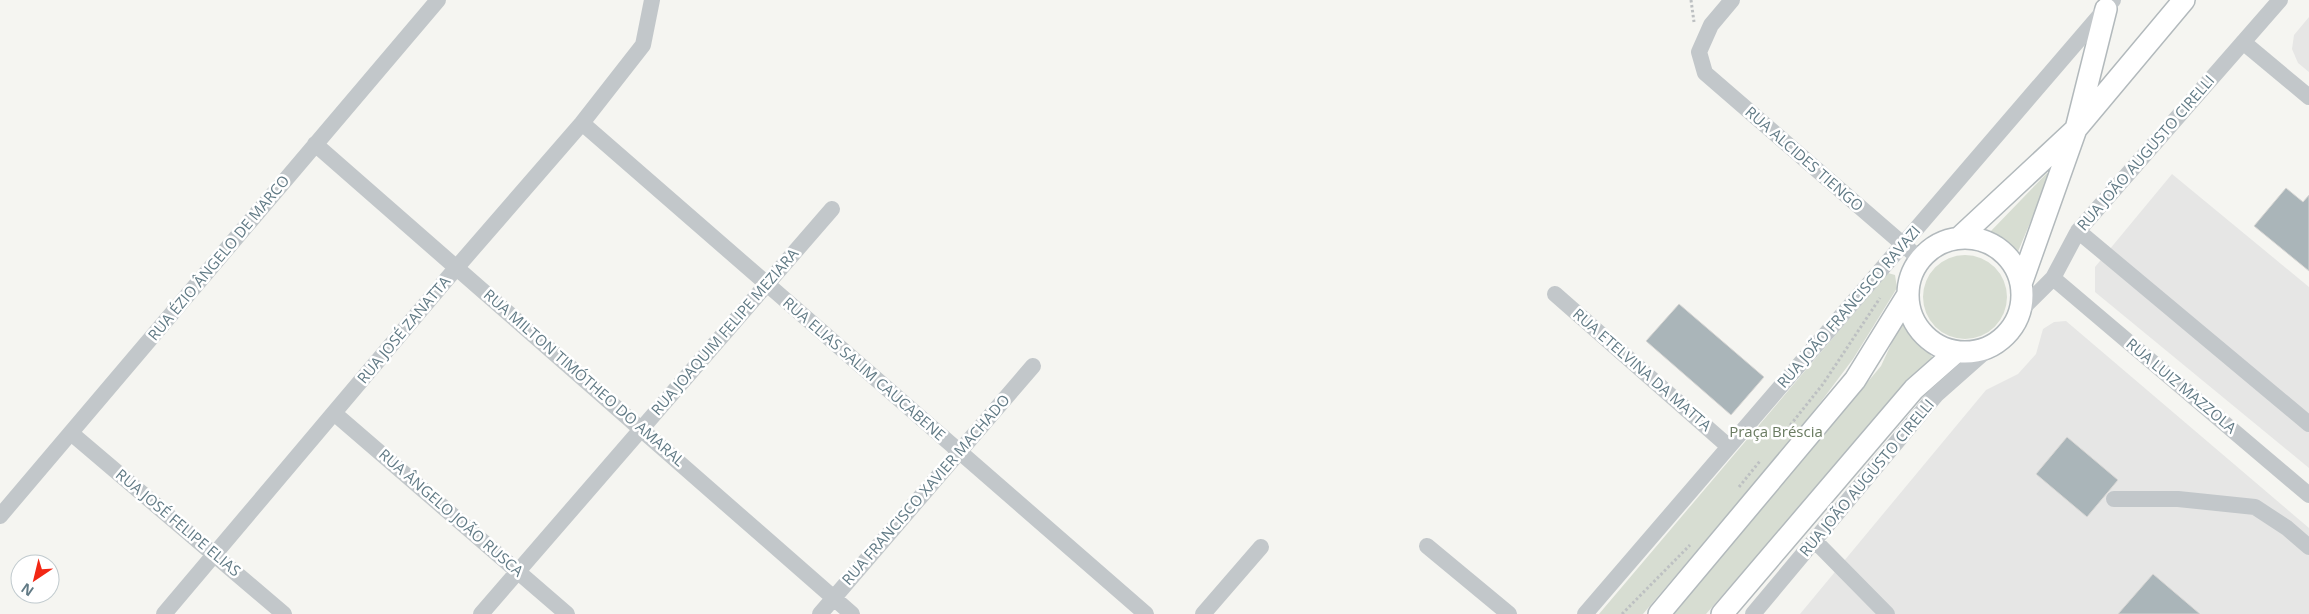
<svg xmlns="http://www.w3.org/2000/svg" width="2309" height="614" font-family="'Open Sans',sans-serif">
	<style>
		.built { fill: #e6e6e5 }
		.green { fill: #d7ddd2 }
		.building { fill: #aab5b9; stroke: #d7d6d4 }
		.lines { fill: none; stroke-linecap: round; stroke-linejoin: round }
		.major-casing { stroke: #b2b9bc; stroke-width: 24 }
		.path { stroke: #bdc0c2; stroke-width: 3; stroke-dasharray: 2.5 2.5; stroke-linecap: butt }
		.minor { stroke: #c2c7ca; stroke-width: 16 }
		.major { stroke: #fff; stroke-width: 21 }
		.labels { text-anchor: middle; stroke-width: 5; stroke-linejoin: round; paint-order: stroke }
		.street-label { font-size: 15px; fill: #617a85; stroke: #fff }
		.park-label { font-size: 15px; fill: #6a7b61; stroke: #fff }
	</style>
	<rect width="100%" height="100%" fill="#f5f5f1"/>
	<path class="built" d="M2309,17V72L2298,63L2292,49L2294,35Z
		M2172,174L2309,287V468L2095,292V267Z
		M2066,321L2309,528V614H1800L1986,390L2018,374L2036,354L2043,329L2054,322Z"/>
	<path class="green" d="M2047,173L2050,175L2017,254L1990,232Z
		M1923 297a42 42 0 1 1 84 0a42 42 0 1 1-84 0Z
		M1888,273L1895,275L1897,288L1853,359L1802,427L1643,614H1599Z
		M1901,323L1905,324L1934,359L1922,367L1706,614H1674L1881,366Z"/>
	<path class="building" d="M2286,188L2303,202L2309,195V271L2254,226Z
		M1679,304L1764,377L1731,415L1646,341Z
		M2067,437L2118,480L2087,517L2036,474Z
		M2153,574L2200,614H2118Z"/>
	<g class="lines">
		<defs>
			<path id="major" d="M1959,238L2076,129L2184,0
				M1908 295a57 57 0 1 1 114 0a57 57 0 1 1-114 0Z
				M2021,284L2076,129L2106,9
				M1659,614L1855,380L1907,296
				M1722,614L1914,389L1956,352"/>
		</defs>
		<use href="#major" class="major-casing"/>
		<path class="path" d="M1691,0L1694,22
			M1784,433L1823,384L1880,298
			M1739,487L1760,461
			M1622,614L1690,545"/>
		<path class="minor" d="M1732,0L1711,25L1699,52L1705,73L1920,259
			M2243,42L2309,97
			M582,123L1146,614
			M315,144L852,614
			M2078,231L2309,424
			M2053,278L2309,495
			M1555,294L1728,446
			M2020,311L2053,278L2078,231L2280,0
			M334,413L567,614
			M71,433L284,614
			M2114,499H2178L2255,507L2287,528L2309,547
			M0,516L438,0
			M1815,541L1887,614
			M1427,546L1509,614
			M164,614L457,267L582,123L643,45L652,0
			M481,614L832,209
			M820,614L1033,366
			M1203,614L1261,547
			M1585,614L2113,0
			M1753,614L1936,395L1988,349"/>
		<use href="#major" class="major"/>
	</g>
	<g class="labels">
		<g class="street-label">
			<text transform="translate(2146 153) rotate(-49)" y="5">RUA JOÃO AUGUSTO CIRELLI</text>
			<text transform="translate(1804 159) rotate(41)" y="5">RUA ALCIDES TIENGO</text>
			<text transform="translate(219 258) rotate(-50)" y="5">RUA ÉZIO ÂNGELO DE MARCO</text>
			<text transform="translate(1849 307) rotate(-49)" y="5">RUA JOÃO FRANCISCO RAVAZI</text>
			<text transform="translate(404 330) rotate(-50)" y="5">RUA JOSÉ ZANATTA</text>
			<text transform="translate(725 332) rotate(-49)" y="5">RUA JOAQUIM FELIPE MEZIARA</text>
			<text transform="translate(864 369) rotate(41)" y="5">RUA ELIAS SALIM CAUCABENE</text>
			<text transform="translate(1642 370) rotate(41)" y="5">RUA ETELVINA DA MATTA</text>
			<text transform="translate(584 378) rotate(41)" y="5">RUA MILTON TIMÓTHEO DO AMARAL</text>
			<text transform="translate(2181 386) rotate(40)" y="5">RUA LUIZ MAZZOLA</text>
			<text transform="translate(1867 478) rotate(-50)" y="5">RUA JOÃO AUGUSTO CIRELLI</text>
			<text transform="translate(926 490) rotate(-49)" y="5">RUA FRANCISCO XAVIER MACHADO</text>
			<text transform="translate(451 513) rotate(41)" y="5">RUA ÂNGELO JOÃO RUSCA</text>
			<text transform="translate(178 523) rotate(40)" y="5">RUA JOSÉ FELIPE ELIAS</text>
		</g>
		<g class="park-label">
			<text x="1776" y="437">Praça Bréscia</text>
		</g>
	</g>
	<g transform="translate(35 579) rotate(215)"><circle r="24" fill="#ffffff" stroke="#c0cace"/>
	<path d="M0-4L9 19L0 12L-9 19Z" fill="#f22714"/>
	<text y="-8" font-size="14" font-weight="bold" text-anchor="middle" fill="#617a85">N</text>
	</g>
</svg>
